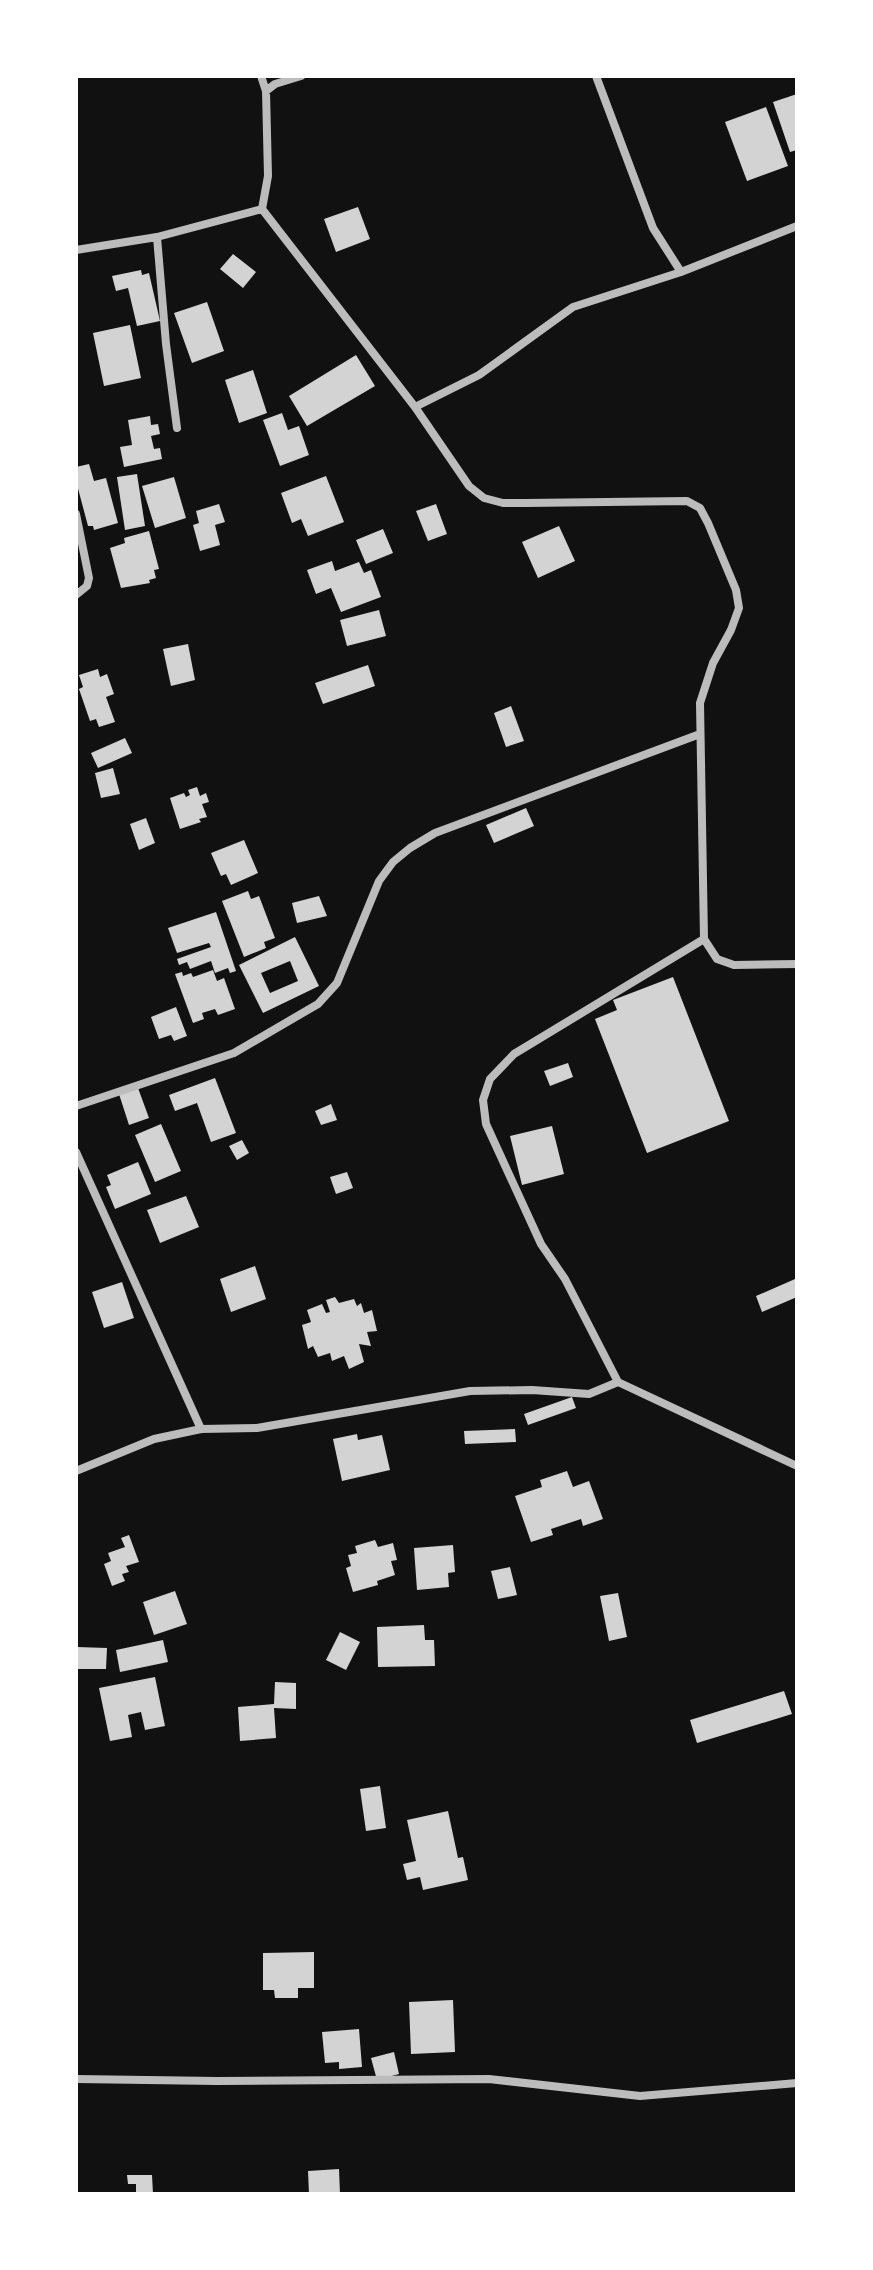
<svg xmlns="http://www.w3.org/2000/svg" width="873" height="2270" font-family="'Exo 2',sans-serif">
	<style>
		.building { fill: #d3d3d3; fill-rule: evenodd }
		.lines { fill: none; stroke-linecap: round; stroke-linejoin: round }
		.minor { stroke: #bcbcbc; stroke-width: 8 }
	</style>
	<rect width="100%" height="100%" fill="#111"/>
	<path class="building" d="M797,94V150L790,152L773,102Z
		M766,107L788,166L747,181L725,122Z
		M358,207L370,239L336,252L324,219Z
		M233,254L256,272L243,288L220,269Z
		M141,270L142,275L149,273L160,321L137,326L128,288L116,291L112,276Z
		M207,302L224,351L192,363L174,313Z
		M130,325L141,378L104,386L93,333Z
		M356,355L375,386L307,426L289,396Z
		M253,370L267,413L239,423L225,380Z
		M282,413L288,430L299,426L309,455L280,466L263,420Z
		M150,416L151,425L158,424L160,434L151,436L154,449L160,448L162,459L124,467L120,447L132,445L128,420Z
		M89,464L94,481L106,478L118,523L94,530L93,526H88L76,481V467Z
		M137,474L145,526L125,530L117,477Z
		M326,476L344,522L308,536L301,519L292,523L281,493Z
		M174,477L186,518L155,528L142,486Z
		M219,504L225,522L215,525L220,545L200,551L193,525L199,523L196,511Z
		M436,504L447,534L428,541L416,511Z
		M559,526L575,561L538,578L522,542Z
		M383,529L393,553L366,564L356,540Z
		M149,531L159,569L154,570L156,578L149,580L150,583L121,588L110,548L125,543L124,538Z
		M332,561L335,571L359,562L364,573L371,570L381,597L341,612L331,588L316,594L307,570Z
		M379,610L386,636L347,646L340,620Z
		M188,644L195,680L171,686L163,649Z
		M368,665L375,686L323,704L315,683Z
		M98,669L100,677L107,674L114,694L106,697L115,722L99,727L96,719L90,721L79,689L83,687L79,675Z
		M511,706L524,741L506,747L494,713Z
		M125,738L132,753L98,768L91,753Z
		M113,768L120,794L101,798L95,773Z
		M197,787L200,796L206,793L209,802L202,804L207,817L199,819L201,822L180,829L170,798L184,793L186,797L190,795L188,790Z
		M526,808L534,826L494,843L486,825Z
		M146,818L155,843L139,850L130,824Z
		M244,840L258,873L231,885L226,874L221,876L211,853Z
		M248,891L251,899L259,896L275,938L264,942L266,948L244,957L222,901Z
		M319,896L327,916L297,923L292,903Z
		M216,912L236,971L230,973L228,968L215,973L211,961L190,969L187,962L179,965L177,959L211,947L209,943L177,953L168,928Z
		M295,937L319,986L263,1013L239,965ZM290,961L298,981L270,993L261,973Z
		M213,970L217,981L224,978L235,1009L218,1015L215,1009L202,1013L204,1019L193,1023L175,974L182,972L183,976L191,973L193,977Z
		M673,977L729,1121L647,1153L595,1019L617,1010L613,1000Z
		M176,1007L187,1036L174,1041L171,1035L159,1039L151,1017Z
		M568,1063L573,1077L550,1086L544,1071Z
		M215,1078L236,1133L211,1142L197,1103L175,1111L169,1095Z
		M138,1088L149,1118L129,1125L119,1094Z
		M331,1104L337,1120L321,1125L315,1111Z
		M161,1124L181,1171L155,1182L135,1135Z
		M552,1126L564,1174L522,1185L510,1136Z
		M242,1140L249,1153L237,1160L229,1146Z
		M138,1162L151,1194L115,1209L106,1187L111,1185L107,1175Z
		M347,1172L353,1188L336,1194L330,1177Z
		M186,1196L199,1227L160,1243L147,1210Z
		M255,1266L266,1299L231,1312L220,1279Z
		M795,1279L797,1297L762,1312L756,1296Z
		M122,1282L134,1318L104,1328L92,1292Z
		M335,1297L339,1303L354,1299L357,1306L361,1303L364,1313L372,1310L377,1331L367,1332L371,1346L359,1344L364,1362L349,1369L344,1356L332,1361L330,1353L318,1357L313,1346L308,1349L302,1325L311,1322L307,1310L322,1304L326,1313L330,1312L326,1300Z
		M572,1397L576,1408L528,1425L524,1414Z
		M515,1429L516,1442L465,1444L464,1431Z
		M357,1434L358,1440L382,1435L390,1470L342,1481L333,1439Z
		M567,1471L573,1487L589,1481L603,1519L583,1526L581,1519L551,1529L553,1535L531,1542L515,1496L542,1487L540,1480Z
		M129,1535L139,1562L126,1566L129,1572L122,1574L125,1581L112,1586L104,1564L111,1561L108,1553L125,1547L121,1538Z
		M375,1540L378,1547L393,1543L397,1560L391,1561L395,1575L377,1581L378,1585L353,1592L346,1568L351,1566L348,1555L357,1553L355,1546Z
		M453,1545L455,1572L448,1573L449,1587L417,1590L414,1548Z
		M510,1567L517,1595L498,1599L491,1571Z
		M175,1591L187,1624L154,1635L143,1602Z
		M618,1593L627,1637L609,1641L600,1596Z
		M424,1625L425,1640H434L435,1666L378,1667L377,1627Z
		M340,1632L360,1642L346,1670L326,1660Z
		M163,1640L168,1662L120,1672L116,1650Z
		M77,1647L107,1648L106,1669H77Z
		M155,1677L165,1726L145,1730L141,1712L128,1715L132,1737L110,1741L99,1688Z
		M275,1682L296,1683V1709L274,1708L276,1738L240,1741L238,1707L274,1704Z
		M784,1691L792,1714L697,1743L690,1720Z
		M380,1786L386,1828L366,1831L360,1789Z
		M448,1811L458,1858L463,1857L468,1880L423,1890L420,1877L407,1880L403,1864L416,1861L407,1820Z
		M314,1952V1988H298V1998H275L274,1990H263V1953Z
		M453,2000L455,2052L411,2054L409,2002Z
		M359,2029L362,2067L339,2069V2062L325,2063L322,2032Z
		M394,2052L399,2074L377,2080L371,2058Z
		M339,2169L340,2194H309L308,2171Z
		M127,2175H152L153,2194H136V2184H128Z"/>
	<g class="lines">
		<path class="minor" d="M261,76L266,91
			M596,76L653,228L681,272
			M262,209L415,407L469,486L484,498L503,503H526L687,501L700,508L708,523L736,590L739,608L731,630L713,663L700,703L704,939L717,959L734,965L797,964
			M157,237L166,344L177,428
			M76,250L157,237L262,209L268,176L266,91L275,84L301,76
			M415,407L479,375L573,307L681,272L797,226
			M76,514L89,578L87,586L76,595
			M76,1106L234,1053L318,1004L337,983L379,881L393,862L410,848L435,833L700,734
			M76,1152L201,1429
			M618,1382L565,1279L541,1244L486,1124L483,1100L490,1079L514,1054L704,939
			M76,1471L154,1439L201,1429L257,1428L470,1391L532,1390L589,1394L618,1382L797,1466
			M76,2079L217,2081L489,2079L640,2096L797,2083"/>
	</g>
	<rect width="873" height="2270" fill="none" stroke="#ffffff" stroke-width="156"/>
</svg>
